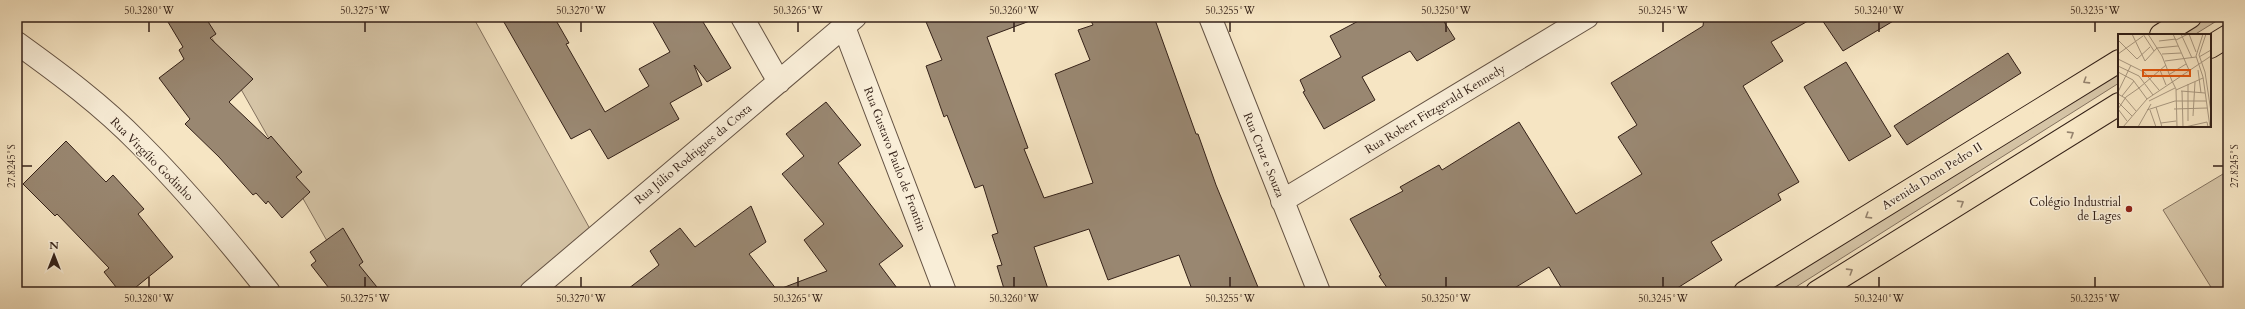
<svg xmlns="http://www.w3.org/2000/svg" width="2245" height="309" font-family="Cardo,serif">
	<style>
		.green { fill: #d5c4a6; stroke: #84725f }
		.building { fill: #998771; stroke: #342118 }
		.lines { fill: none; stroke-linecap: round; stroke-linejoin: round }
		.minor-casing { stroke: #645243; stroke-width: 24 }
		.major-casing { stroke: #342118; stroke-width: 24 }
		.minor { stroke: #f9eed8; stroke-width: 22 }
		.major { stroke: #f6e5c3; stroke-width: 22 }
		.oneway { stroke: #95836e }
		.ticks { fill: none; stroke: #342118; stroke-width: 1.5 }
		.poi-dot { fill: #8f2418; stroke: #f9eed8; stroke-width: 1.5 }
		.labels { text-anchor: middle; stroke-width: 3; stroke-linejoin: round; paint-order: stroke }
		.street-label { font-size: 12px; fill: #342118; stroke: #f9eed8 }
		.poi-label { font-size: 12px; fill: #342118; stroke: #f9eed8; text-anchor: end }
		.inset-road { fill: none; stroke: #a8977f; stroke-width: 1 }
		.view { fill: #df560d; fill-opacity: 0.15; stroke: #df560d; stroke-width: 2 }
		.inset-edge { fill: none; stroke: #342118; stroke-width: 2 }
		.neatline { fill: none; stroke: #342118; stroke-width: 1.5 }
		.ticks-label { font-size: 10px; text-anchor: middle; fill: #342118 }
	</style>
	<rect width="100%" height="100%" fill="#f6e5c3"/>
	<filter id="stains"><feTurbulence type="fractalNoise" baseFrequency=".005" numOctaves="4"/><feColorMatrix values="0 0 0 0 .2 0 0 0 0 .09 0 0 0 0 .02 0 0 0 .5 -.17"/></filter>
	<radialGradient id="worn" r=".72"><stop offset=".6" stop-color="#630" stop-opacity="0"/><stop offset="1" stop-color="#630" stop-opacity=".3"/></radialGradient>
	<path class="green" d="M200,17H473L595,238L531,292H356Z
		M2201,17H2223L2194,35H2173Z
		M2119,69V83L1788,292H1764Z
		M2228,171V292H2214L2163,210Z"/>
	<path class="building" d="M165,17H205L216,34L210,38L253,79L229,102L268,139L271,136L302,172L296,177L310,192L282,218L268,201L266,204L256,193L253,195L219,157L185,124L190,119L159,78L184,59L179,50L183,47Z
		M501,17H554L569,43L566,44L605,112L649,86L639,69L670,52L650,17H700L731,68L707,82L694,65L702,85L670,103L679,119L608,159L590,129L571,139Z
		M924,17H1035V19L987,37L1028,148L1024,149L1044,198L1093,183L1055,74L1090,60L1078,30L1093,25L1089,17H1154L1196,134H1198L1216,185L1260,292H1193L1179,255L1108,280L1089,229L1034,247L1049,292H1005L997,266L1002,265L992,235L998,233L983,185L975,188L947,115L944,117L926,66L942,60Z
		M1366,17H1441L1455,39L1417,61L1410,51L1362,77L1375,100L1324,129L1303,92L1305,91L1300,80L1341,57L1330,36Z
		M1704,17H1815L1771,42L1783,61L1743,86L1799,182L1778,194L1781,200L1711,242L1722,260L1671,292H1564L1549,267L1508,292H1390L1379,276L1381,275L1350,219L1403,191L1400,187L1439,165L1442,170L1519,122L1576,214L1642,174L1618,137L1637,125L1611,83L1703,26Z
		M1820,17H1900L1843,51Z
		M2008,53L2021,73L1907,145L1894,126Z
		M1846,62L1891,136L1849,161L1804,87Z
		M826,102L861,145L838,163L903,246L879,264L900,292H624L659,265L650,251L680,228L695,247L751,206L766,242L749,254L777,290L827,271L804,240L824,224L782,174L804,156L786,134Z
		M66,141L106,182L113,175L144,209L138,214L173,257L130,292H120L104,272L109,268L57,214L55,216L23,184Z
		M343,228L363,262L359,265L381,292H332L311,265L316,261L310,252Z"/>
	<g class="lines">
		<defs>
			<path id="minor" d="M742,17L779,82
				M1210,17L1319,292
				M844,27L945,292
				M17,43C60,74 102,105 139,143C186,190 228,240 269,292
				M1282,201L1587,17
				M531,292L855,17"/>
			<path id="major" d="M2161,35L2190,17
				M2210,47L2228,36
				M1745,292L2119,61
				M1817,292L2119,104"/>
		</defs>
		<use href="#minor" class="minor-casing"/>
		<use href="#major" class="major-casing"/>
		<use href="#minor" class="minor"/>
		<use href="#major" class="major"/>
	</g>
	<defs><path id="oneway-chevron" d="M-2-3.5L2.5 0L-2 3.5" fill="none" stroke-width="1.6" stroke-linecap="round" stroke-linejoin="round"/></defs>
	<g class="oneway">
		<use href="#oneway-chevron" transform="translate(2086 81) rotate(148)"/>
		<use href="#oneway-chevron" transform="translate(2071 134) rotate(-32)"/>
		<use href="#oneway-chevron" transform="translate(1961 203) rotate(-32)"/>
		<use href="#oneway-chevron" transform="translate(1868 216) rotate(148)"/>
		<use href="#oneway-chevron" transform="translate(1850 271) rotate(-32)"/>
	</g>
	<path class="ticks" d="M149,22V32M365,22V32M581,22V32M798,22V32M1014,22V32M1230,22V32M1446,22V32M1663,22V32M1879,22V32M2095,22V32M22,166H32M2213,166H2223M149,277V287M365,277V287M581,277V287M798,277V287M1014,277V287M1230,277V287M1446,277V287M1663,277V287M1879,277V287M2095,277V287"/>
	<circle class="poi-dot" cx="2129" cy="209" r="4"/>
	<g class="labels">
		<g class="street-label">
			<text transform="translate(1435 109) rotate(-31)" y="4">Rua Robert Fitzgerald Kennedy</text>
			<text transform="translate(693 154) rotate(-40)" y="4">Rua Júlio Rodrigues da Costa</text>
			<text transform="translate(1264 155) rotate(68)" y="4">Rua Cruz e Souza</text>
			<text transform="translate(152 159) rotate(45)" y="4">Rua Virgílio Godinho</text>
			<text transform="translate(895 159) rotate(69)" y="4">Rua Gustavo Paulo de Frontin</text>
			<text transform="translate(1932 176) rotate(-32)" y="4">Avenida Dom Pedro II</text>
		</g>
		<g class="poi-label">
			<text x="2121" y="206">Colégio Industrial<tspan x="2121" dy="14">de Lages</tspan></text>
		</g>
	</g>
	<g transform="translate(2118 34)">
		<rect width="93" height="93" fill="#f6e5c3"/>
		<path class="inset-road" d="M14,0L27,27L39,14L60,12M25,0L36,17M30,0L44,22L54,47M55,0L71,36M63,0L74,24M71,0L78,18M85,0L78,22L85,43L92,93M88,0L81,21L87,38L93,78M0,6L19,25L32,13M58,6L70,0M41,7L58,5M0,20L25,2M44,20L63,19M81,23L93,16M0,25L26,38L41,56M47,27L78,23M0,32L21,42L35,61M42,36L48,51M80,36L83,59M0,38L15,46L29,65M52,40L68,30M54,47L58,55L59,93M21,54L48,31M58,56L85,44M63,57L87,59M64,57L65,93M0,58L13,31M0,60L7,64L18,77M4,62L16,47M31,67L57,54M0,68L14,82M38,73L44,93M56,75L89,74M29,76L57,67H88M32,76L38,93M75,82L77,48M9,87L0,75L8,63L21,54M70,87V50M43,89L58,87M5,93L29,65L93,22M20,93L33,70M67,93L89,88L90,93"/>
		<path class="view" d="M25,36H72V42H25Z"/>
		<rect width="93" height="93" class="inset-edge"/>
	</g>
	<rect width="2245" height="309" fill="none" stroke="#f6e5c3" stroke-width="44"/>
	<g transform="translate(54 255)" stroke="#f9eed8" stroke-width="3" paint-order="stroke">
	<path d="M0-3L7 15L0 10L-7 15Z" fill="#342118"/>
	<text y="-6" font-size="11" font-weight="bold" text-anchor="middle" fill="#342118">N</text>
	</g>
	<rect x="22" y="22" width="2201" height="265" class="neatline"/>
	<g class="ticks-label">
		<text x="149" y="14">50.3280°W</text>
		<text x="365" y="14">50.3275°W</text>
		<text x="581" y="14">50.3270°W</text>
		<text x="798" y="14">50.3265°W</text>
		<text x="1014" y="14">50.3260°W</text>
		<text x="1230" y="14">50.3255°W</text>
		<text x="1446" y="14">50.3250°W</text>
		<text x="1663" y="14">50.3245°W</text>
		<text x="1879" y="14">50.3240°W</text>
		<text x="2095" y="14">50.3235°W</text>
		<text transform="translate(11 166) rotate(-90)" y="4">27.8245°S</text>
		<text transform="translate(2234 166) rotate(-90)" y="4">27.8245°S</text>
		<text x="149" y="302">50.3280°W</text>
		<text x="365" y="302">50.3275°W</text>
		<text x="581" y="302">50.3270°W</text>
		<text x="798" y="302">50.3265°W</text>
		<text x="1014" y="302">50.3260°W</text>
		<text x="1230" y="302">50.3255°W</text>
		<text x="1446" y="302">50.3250°W</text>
		<text x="1663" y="302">50.3245°W</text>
		<text x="1879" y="302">50.3240°W</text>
		<text x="2095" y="302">50.3235°W</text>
	</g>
	<rect width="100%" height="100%" filter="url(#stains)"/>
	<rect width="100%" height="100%" fill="url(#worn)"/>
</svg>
